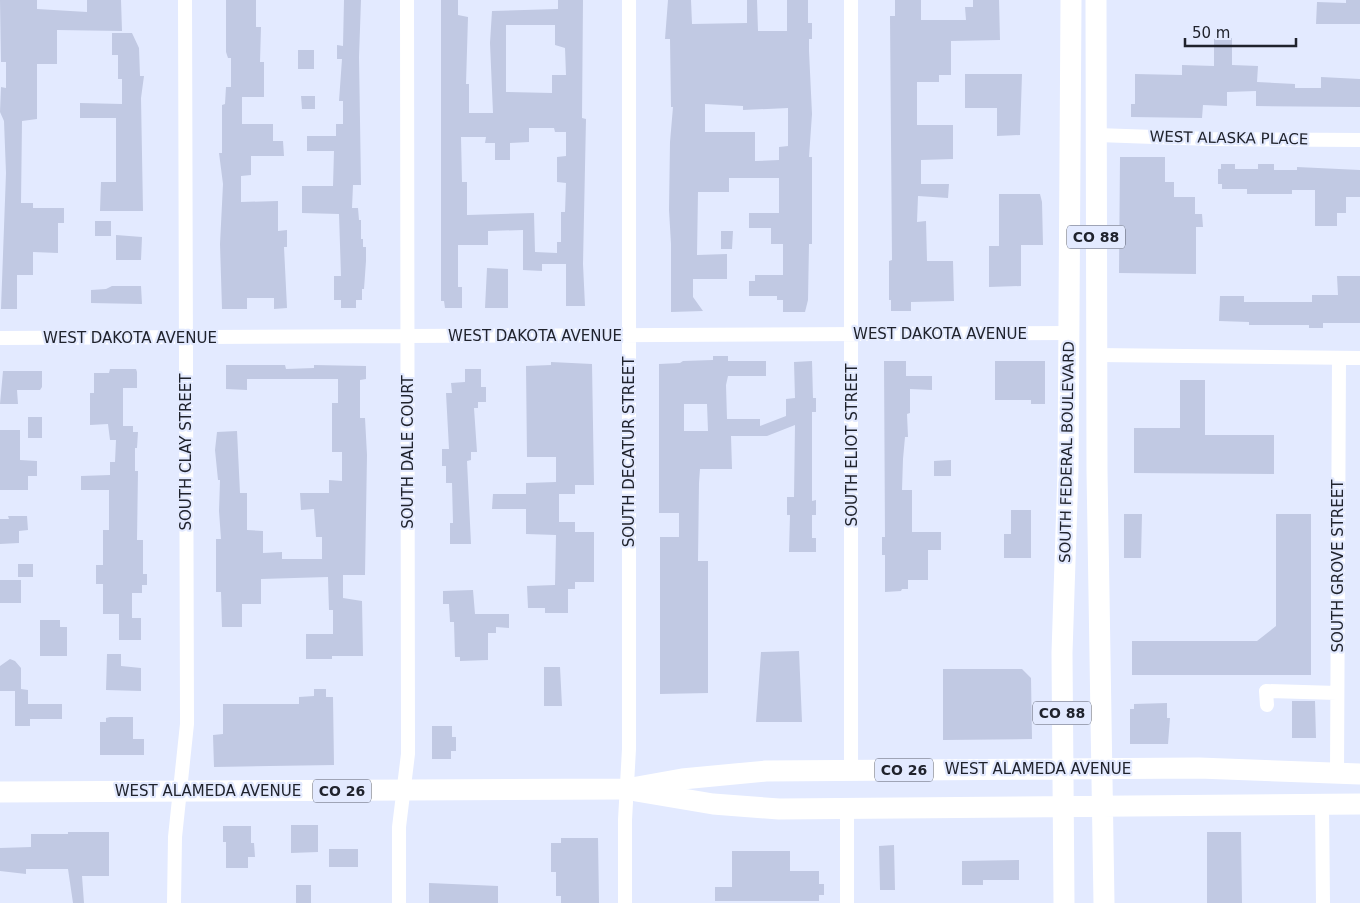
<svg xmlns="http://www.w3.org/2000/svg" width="1360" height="903" font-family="'DejaVu Sans',sans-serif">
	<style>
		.building { fill: #c1c9e3; fill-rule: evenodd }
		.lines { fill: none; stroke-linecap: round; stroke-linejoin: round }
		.street { stroke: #fff; stroke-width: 14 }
		.primary { stroke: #fff; stroke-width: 21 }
		.labels { text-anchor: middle; stroke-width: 4.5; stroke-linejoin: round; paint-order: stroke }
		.shield { fill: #e3eaff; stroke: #5a5f6c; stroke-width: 1 }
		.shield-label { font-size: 14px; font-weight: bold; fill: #20232d }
		.street-label { font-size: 15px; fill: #20232d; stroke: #e3eaff }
	</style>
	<rect width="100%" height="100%" fill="#e3eaff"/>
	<path class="building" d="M0,0H37V9L87,12V0H121L122,31L57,30V64H37V119L22,121L21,203H33V208H64V223H58V253L33,252V275H17V309H1L6,173L4,121L0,112L1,87L6,88V62H1Z
		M226,0H256V27H261L260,62H264V97H242V124H273V141H283L284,156H251V175L241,176V202L278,201V231L287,230V247H284L287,308L274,309V298H247V309H222L220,244L223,184L219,153H222V105L225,104L226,87H231V58H228L226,52Z
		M344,0H361L359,57L361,185H353L352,208H358L359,220H361V239H363V247H366V261L364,289H362V300H356V308H341V300H334V276H341L339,214L302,213V186H333L334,151H307V136H336V124H343V101H339L342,59H337V45L343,46Z
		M441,0H458V15L468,17L466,84H469V113H493L490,43L492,11L558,9V0H583L582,118L586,119L583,264L585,306H566V264H542V271L523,270V230L488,231V245H458V287H462V308H445L444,301H441ZM506,25H555V45L565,48L566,75H552V93L506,92ZM529,128H554L555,132H566V156L557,157V182L566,183L565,212H561V242H557V253L535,252L534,213L467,215V182H462L461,137H486L485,143H495V160H510V143L529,142Z
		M668,0H691L692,24L747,23V0H757L758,31H787V0H808V23H812V39H809V51L812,114L809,157H812V244H809L808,300L805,312H783V300H777V296H749V281H755V275H783V244H771V228H749V213H779V178H729V192H698L697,255L727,254V279H693V297L703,311L671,312V244L669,210L670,142L673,107H671L670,39H665ZM705,104L743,106V110L788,108V146L779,147V160L755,161V132H705Z
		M895,0H921V20H966L965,7H973V0H999L1000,40L951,41V75H939V82H917V125H953V159L921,160V184H949L948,198L918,196L917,222L926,221L927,261H953L954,301L911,302V311H891V300H889V261L892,260L890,16H895Z
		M1346,0H1360V24H1316L1317,2L1346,3Z
		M112,33H132L139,48L140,76H144L141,98L143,211H100L101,182H116V118H80V103L122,104V79H118V55H112Z
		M1232,38V65L1258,66L1257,82L1295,84V88H1321V77L1360,79V107L1256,106V91L1227,92V106L1203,105L1202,118L1131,117V104H1135V74L1182,75V65L1214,66V39Z
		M298,50H314V69H298Z
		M965,74H1022L1020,135L997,136V108H965Z
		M301,96H315V109H302Z
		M1120,157H1165V182H1174V197H1195V214H1202L1203,227H1196V274L1119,273Z
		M1221,164H1235V169H1258V164H1274V170H1297V167L1360,170V197H1346V213H1337V226H1315V190H1292V194H1247V189H1222V184H1218V169H1221Z
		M999,194H1040L1042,202L1043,245H1021V286L989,287V246H999Z
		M95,221H111V236H95Z
		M721,231H733L732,249H721Z
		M116,235L142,237L141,260H116Z
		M487,268L508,269V308H485Z
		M1337,276H1360V323H1323V328H1309V325H1249V322L1219,321L1220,296H1244V302H1312V295H1338Z
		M112,286H141L142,304L91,303V290L106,289Z
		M713,356H728V361H766V376H728L726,385L727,419H760V426L786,416V399L795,398L794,362L812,361L813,398H816V412H812V501L816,500V515H812V538H816V552H789L790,515H787V497H794L795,425L767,436H731L732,469H700L699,483L698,561H708V693L660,694V537H679V513H659V364L680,363L683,361L713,360ZM684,404H707L708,431H684Z
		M884,361H906V376H932V390L910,389V413L907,414L908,437H905L903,459L902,490H912V532H941V550H928V580H908V589H902L901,591L885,592V555H882V537H885Z
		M995,361H1045V404H1031V400H995Z
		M551,362L592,364L594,485H575V494H559V522H575V532H594V582H575V589H568V613H545V608H528L527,586L555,585L556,535L526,534V509H492L493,494H526V483L556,482V457H527L526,366L551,365Z
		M226,365H285L286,369L314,368V365L366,366V379L360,380V418H365L367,455L365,575H343V598L362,601L363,656H332V659H306V634H333V610H329L328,577L261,579V604H242V627H222L221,592H216V539H221L219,511L220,480H218L215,450L217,432L237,431L240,493H247V530L263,531V553L282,552V559H322V537H316L314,509L301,510L300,493H329V480L342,481V452H332V403H338V379H247V390L226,389Z
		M110,369H136L137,372V388H123V426H133V432H138L137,448H135V471H138L137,540H143V574H147V585H142V593H132V618H141V640H119V614H103V584H96V565H103V530H109V490H81V476L110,475V462H115L116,440H110L108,424L90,425V393H94V373H109Z
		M465,369H481V387H486V402H478V408H474L477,452H471V460L467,461L471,544H450V523H453L452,483H446V466H442V449H449L446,393H452L451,383L465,382Z
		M3,371H42V387L40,390H17L18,404H0Z
		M1180,380H1205V435H1274V474L1134,473V428H1180Z
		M28,417H42V438H28Z
		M0,430H20V460L37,461V476H28V490H0Z
		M951,460V476H934V461Z
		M1011,510H1031V558H1004V534H1011Z
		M1124,514H1142L1141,558H1124Z
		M1276,514H1311V675H1132V641H1257L1276,626Z
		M8,516H27L28,530L19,531V543L0,544V519H9Z
		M18,564H33V577H18Z
		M0,580H21V603H0Z
		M473,590L475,614H509V628L496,627V633H488V660L460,661V657H455L454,622H450L449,604H443V591Z
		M40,620H60V627H67V656H40Z
		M799,651L802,722H756L761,652Z
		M107,654H121V666L141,668V691L106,690Z
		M10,659L15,661L21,668V689L28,690V704H62V719H30V726H15V691H0V666Z
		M544,667H560L562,706H544Z
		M943,669H1022L1031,678L1032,739L943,740Z
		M314,689H326V697H333L334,765L214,767L213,735L223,734V704H299V697L314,696Z
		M1292,701H1315L1316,738H1292Z
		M1167,703V718H1170L1168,744H1130V709H1134V704Z
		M110,717H133V739H144V755H100V722H106V718Z
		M432,726H452V737H456V751H451V759H432Z
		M291,825H318V852L291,853Z
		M223,826H251V843H254L255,857H248V868H226V842H223Z
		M68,832H109V876H82L84,903H73L68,869H26V874L0,871V848L31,847V834H68Z
		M1207,832H1241L1242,903H1207Z
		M561,838H598L599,903H561V896H556V872H551V843H561Z
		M894,845L895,890H880L879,846Z
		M329,849H358V867H329Z
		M732,851H790V871H819V884H824V895H819V901H715V887H732Z
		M1019,860V880H983V885H962V861Z
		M429,883L498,886V903H429Z
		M296,885H311V903H296Z"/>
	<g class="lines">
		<path class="street" d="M1097,135L1212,139L1360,140
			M0,338L1070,333
			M1098,355L1360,358
			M1267,705L1266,691L1337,693
			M851,770V0
			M1337,774L1339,358
			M1322,805L1323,903
			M847,809V903
			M174,903L175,837L187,724L185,0
			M399,903V827L408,754L407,0
			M625,903V820L629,749V0"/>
		<path class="primary" d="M1096,0L1097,471L1104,903
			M636,791L713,804L779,809L1360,804
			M0,792L626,789L682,779L766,771L1199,768L1360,774
			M1064,903L1062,653L1068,470L1071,0"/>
	</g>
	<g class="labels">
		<g class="shield">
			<rect x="1067" y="225.5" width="58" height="23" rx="4"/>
			<rect x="1033" y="701.5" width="58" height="23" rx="4"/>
			<rect x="875" y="758.5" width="58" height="23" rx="4"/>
			<rect x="313" y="779.5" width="58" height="23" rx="4"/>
		</g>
		<g class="shield-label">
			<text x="1096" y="242">CO 88</text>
			<text x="1062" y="718">CO 88</text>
			<text x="904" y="775">CO 26</text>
			<text x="342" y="796">CO 26</text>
		</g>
		<g class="street-label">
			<text transform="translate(1229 138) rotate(1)" y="5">WEST ALASKA PLACE</text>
			<text x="940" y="339">WEST DAKOTA AVENUE</text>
			<text x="535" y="341">WEST DAKOTA AVENUE</text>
			<text x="130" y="343">WEST DAKOTA AVENUE</text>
			<text transform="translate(852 445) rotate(-90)" y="5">SOUTH ELIOT STREET</text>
			<text transform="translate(186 452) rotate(-90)" y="5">SOUTH CLAY STREET</text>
			<text transform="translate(408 452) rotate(-90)" y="5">SOUTH DALE COURT</text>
			<text transform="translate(629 452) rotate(-90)" y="5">SOUTH DECATUR STREET</text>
			<text transform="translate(1067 452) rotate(-89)" y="5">SOUTH FEDERAL BOULEVARD</text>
			<text transform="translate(1338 566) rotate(-90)" y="5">SOUTH GROVE STREET</text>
			<text x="1038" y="774">WEST ALAMEDA AVENUE</text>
			<text x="208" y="796">WEST ALAMEDA AVENUE</text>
		</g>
	</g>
	<path d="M1185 38v8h111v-8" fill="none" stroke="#20232d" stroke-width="2.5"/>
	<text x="1192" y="38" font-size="15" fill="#20232d" stroke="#e3eaff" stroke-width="4" paint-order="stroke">50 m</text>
</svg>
